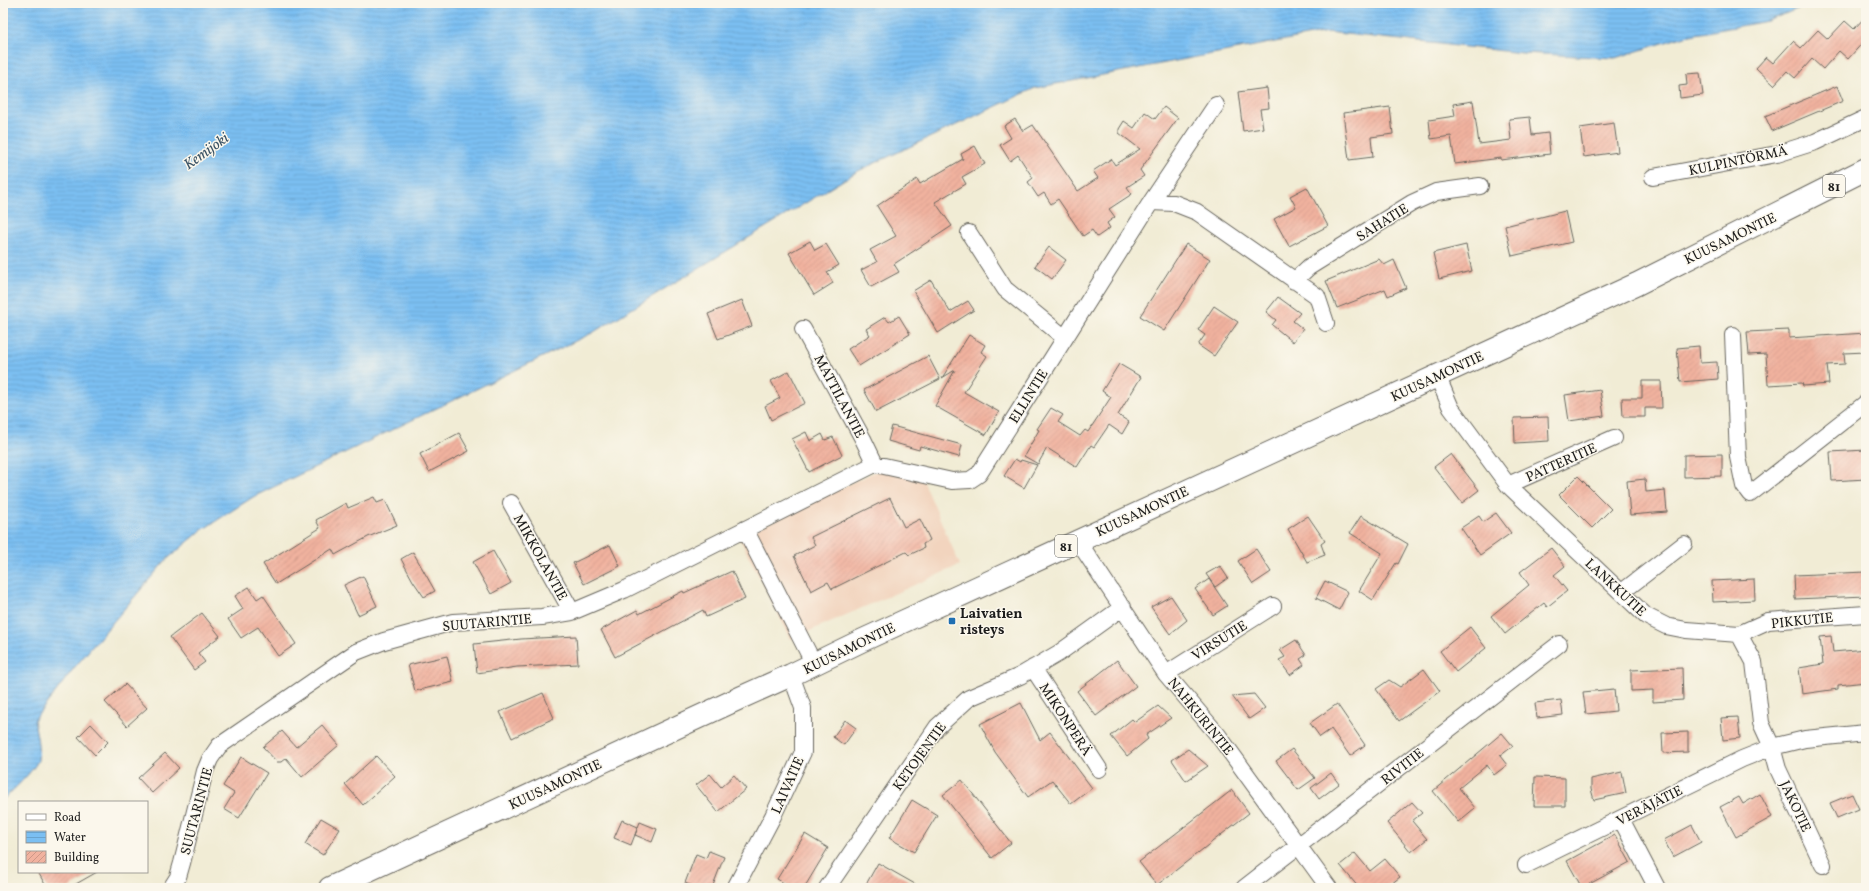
<svg xmlns="http://www.w3.org/2000/svg" width="1869" height="891" font-family="Vollkorn,serif">
	<style>
		.built { fill: #f2d4be }
		.water { fill: url(#water-rules); stroke: #4c6e87 }
		.building { fill: url(#building-hatch) }
		.lines { fill: none; stroke-linecap: round; stroke-linejoin: round }
		.minor-casing { stroke: #67655d; stroke-width: 18 }
		.primary-casing { stroke: #67655d; stroke-width: 24 }
		.minor { stroke: #fff; stroke-width: 16 }
		.primary { stroke: #fff; stroke-width: 22 }
		.poi-dot { fill: #1f6fb2; stroke: #fbf7ec; stroke-width: 1.5 }
		.labels { text-anchor: middle; stroke-width: 3; stroke-linejoin: round; paint-order: stroke }
		.shield { fill: #fbf7ec; stroke: #5f5e5a; stroke-width: 1 }
		.shield-label { font-size: 13px; font-weight: bold; fill: #1c1c1c }
		.street-label { font-size: 14px; fill: #1c1c1c; stroke: #fbf7ec }
		.poi-label { font-size: 14px; font-weight: bold; fill: #1c1c1c; stroke: #fbf7ec; text-anchor: start }
		.water-label { font-size: 15px; font-style: italic; fill: #3d5567; stroke: #fbf7ec }
	</style>
	<defs>
		<pattern id="water-rules" width="6" height="5" patternUnits="userSpaceOnUse"><rect width="6" height="5" fill="#7bbff2"/><path d="M0 2.5h6" fill="none" stroke="#6aa4cf"/></pattern>
		<pattern id="building-hatch" width="6" height="6" patternUnits="userSpaceOnUse"><rect width="6" height="6" fill="#f1b29f"/><path d="M-1 1l2-2M0 6l6-6M5 7l2-2" fill="none" stroke="#ce9888"/></pattern>
	</defs>
	<rect width="100%" height="100%" fill="#fbf7ec"/>
	<filter id="ink" filterUnits="userSpaceOnUse"><feTurbulence type="fractalNoise" baseFrequency=".025" numOctaves="2"/><feDisplacementMap in="SourceGraphic" scale="8" xChannelSelector="R" yChannelSelector="G"/><feConvolveMatrix kernelMatrix="1 2 1 2 8 2 1 2 1" color-interpolation-filters="sRGB"/></filter>
	<filter id="wash" filterUnits="userSpaceOnUse"><feTurbulence type="fractalNoise" baseFrequency=".012" numOctaves="4" result="noise"/><feDisplacementMap in="SourceGraphic" scale="16" xChannelSelector="R" yChannelSelector="G"/><feGaussianBlur stdDeviation="0.9" result="paint"/><feColorMatrix in="noise" values="0 0 0 0 0 0 0 0 0 0 0 0 0 0 0 0 0 1.4 0 .05"/><feComposite in="paint" operator="in"/></filter>
	<g filter="url(#wash)">
		<rect width="100%" height="100%" fill="#f1ecd5"/>
		<path class="built" d="M885,467L919,471L960,565L791,639L739,537Z"/>
		<path class="water" d="M3,3H1812L1767,21L1685,36L1615,58L1523,53L1327,32L1035,88L858,171L592,333L253,497L202,530L165,561L74,668L34,720C36,733 40,747 38,760C36,768 10,794 3,799Z"/>
		<g id="blocks">
			<path class="building" d="M1866,16V39L1848,59L1839,51L1823,69L1812,59L1795,78L1787,71L1774,85L1756,68L1766,57L1773,63L1793,41L1801,48L1818,30L1828,39L1845,21L1854,29Z
				M1700,73L1703,95L1680,98L1679,86L1687,85L1686,74Z
				M1837,86L1843,101L1772,131L1765,116Z
				M1267,88L1269,108L1260,109L1263,128L1243,131L1238,92Z
				M1473,101L1479,144L1511,140L1509,119L1530,117L1532,135L1548,133L1550,154L1501,160V158L1455,164L1451,136L1431,139L1429,120L1455,116L1453,104Z
				M1164,107L1178,118L1140,170L1144,176L1127,187L1132,194L1109,209L1115,217L1107,223L1110,228L1097,237L1092,230L1083,236L1058,199L1051,204L1044,193L1038,197L1028,182L1033,178L1018,155L1010,161L1000,145L1011,138L1004,126L1015,119L1023,131L1033,125L1078,191L1098,178L1093,171L1111,159L1115,165L1140,149L1119,133V129L1124,121L1134,128L1145,112L1155,119Z
				M1390,107L1393,134L1371,137L1373,157L1349,160L1343,113Z
				M1614,123L1618,152L1584,157L1580,128Z
				M975,146L985,164L962,177L966,184L935,202L952,226L894,264L899,272L871,287L861,270L877,262L870,250L896,236L877,206L917,179L920,184L963,159L961,154Z
				M1307,187L1328,226L1289,246L1274,219L1296,207L1290,196Z
				M1565,211L1572,242L1512,256L1505,226Z
				M810,241L815,250L826,244L839,265L827,272L833,283L814,295L789,253Z
				M1186,244L1210,259L1164,331L1140,316Z
				M1466,245L1472,271L1439,279L1433,253Z
				M1049,247L1066,260L1052,279L1035,266Z
				M1379,259L1384,265L1394,260L1406,288L1388,296L1385,289L1337,308L1326,281Z
				M931,280L950,312L968,301L974,310L938,333L913,291Z
				M1278,297L1300,313L1293,321L1303,329L1293,342L1272,325L1276,320L1266,312Z
				M742,300L752,326L718,339L708,314Z
				M1214,306L1238,322L1214,356L1198,345L1205,335L1198,330Z
				M899,316L910,334L859,366L848,349L870,335L866,329L885,317L889,322Z
				M1789,330V338L1866,333V352L1844,353L1845,364L1827,365L1829,384L1803,386L1802,383L1768,385L1766,354L1749,355L1747,332Z
				M969,335L985,345L981,352L987,356L964,392L999,412L986,435L935,406L955,370L942,378Z
				M1699,346L1700,363L1717,362L1718,379L1680,382L1677,348Z
				M928,356L940,379L876,412L864,390Z
				M1119,364L1141,377L1118,415L1129,422L1122,434L1109,425L1094,447L1091,445L1077,467L1047,448L1038,464L1024,456L1039,430L1037,429L1051,408L1063,415L1058,422L1080,436L1085,430L1088,432L1111,397L1102,391Z
				M789,371L805,403L771,420L765,406L780,398L771,381Z
				M1642,381H1661L1662,408H1645V417H1623L1622,398H1642Z
				M1600,390L1604,416L1569,421L1565,395Z
				M1548,417L1549,441L1515,443L1514,418Z
				M892,426L962,445L959,457L920,446L919,450L888,441Z
				M806,432L810,441L822,434L825,440L833,437L842,455L809,472L792,439Z
				M459,433L469,451L429,472L420,454Z
				M1866,450V479L1832,481L1830,452Z
				M1451,454L1479,490L1462,503L1434,467Z
				M1722,454V476L1684,477V455Z
				M1015,459L1020,462L1021,460L1037,465L1024,488L1004,476Z
				M1578,476L1611,509L1592,528L1559,495Z
				M1645,479L1646,492L1665,490L1667,512L1630,515L1627,481Z
				M374,497L377,503L385,500L397,525L368,537L335,555L332,549L276,584L263,564L320,528L316,520L346,503L348,508Z
				M890,498L904,527L920,519L930,540L923,544L924,548L909,555L906,552L832,589L828,582L811,591L794,556L815,545L811,537Z
				M1496,513L1511,533L1480,555L1461,528L1479,516L1483,522Z
				M1308,516L1325,541L1321,544L1325,555L1307,562L1288,529Z
				M1361,516L1408,544L1398,564L1396,563L1373,600L1359,591L1382,553L1350,533Z
				M610,545L620,566L584,584L573,563Z
				M1551,548L1565,566L1554,575L1567,591L1547,607L1544,603L1505,634L1491,616L1529,585L1520,572Z
				M1256,549L1271,572L1253,584L1238,561Z
				M493,551L511,583L491,594L473,562Z
				M413,552L435,591L424,597L413,581L401,559Z
				M1220,566L1228,578L1215,587L1206,574Z
				M732,571L745,599L706,617L703,610L615,657L601,630L637,610L639,614L683,591L684,593Z
				M1866,572V596L1795,599L1794,575Z
				M363,576L377,606L358,615L344,585Z
				M1209,579L1227,606L1213,615L1195,589Z
				M1754,579L1755,600L1713,602L1712,581Z
				M1325,581L1348,592L1339,610L1316,598Z
				M249,587L257,599L263,595L296,644L278,656L258,627L241,638L228,619L243,609L235,596Z
				M1171,596L1187,620L1170,634L1151,607Z
				M202,613L220,636L198,653L205,662L194,670L170,637Z
				M1470,627L1486,648L1456,672L1440,651Z
				M576,636L578,664L517,667L477,673L474,644L521,639Z
				M1831,636L1833,652L1866,649V682L1838,685V689L1802,694L1799,668L1823,664L1820,637Z
				M1296,640L1306,655L1300,659L1304,665L1290,675L1279,660L1285,657L1280,650Z
				M447,656L453,682L415,691L408,665Z
				M1117,660L1136,686L1096,716L1077,691Z
				M1682,668L1683,700L1653,702V690L1631,691V670Z
				M1424,669L1440,691L1399,721L1376,689L1389,680L1400,687Z
				M125,684L147,708L127,726L105,702Z
				M1614,689L1616,711L1586,714L1583,692Z
				M543,693L554,718L512,738L500,712Z
				M1254,694L1265,708L1249,719L1232,696Z
				M1561,700L1563,715L1537,718L1535,703Z
				M1021,703L1040,740L1050,732L1092,788L1071,804L1052,780L1028,797L995,752L980,724Z
				M1337,704L1365,745L1350,756L1331,729L1320,737L1310,723Z
				M1158,706L1171,718L1146,735L1148,739L1127,756L1111,736L1132,719L1135,722Z
				M1738,717L1740,738L1723,740L1721,718Z
				M845,720L856,728L844,745L833,737Z
				M91,724L108,742L95,755L78,737Z
				M322,725L339,745L302,777L286,758L281,762H277L263,747L282,731L296,747Z
				M1688,732V752L1663,753L1662,733Z
				M1502,733L1513,746L1500,756L1507,765L1494,775L1487,765L1459,788L1475,808L1458,822L1433,791Z
				M1188,749L1208,766L1186,781L1172,760Z
				M1292,749L1315,778L1298,790L1276,761Z
				M165,753L179,768L152,793L138,778Z
				M376,756L395,776L363,805L345,784Z
				M241,757L267,773L239,818L224,809L234,793L223,786Z
				M1622,772L1626,793L1594,800L1591,789V779Z
				M1331,773L1339,784L1319,799L1311,788Z
				M710,774L721,787L734,775L746,789L718,812L696,785Z
				M1535,777L1565,778V806H1534Z
				M962,780L1011,843L992,858L943,795Z
				M1232,790L1249,813L1157,885L1139,862Z
				M1760,794L1772,817L1736,837L1720,807L1739,797L1743,804Z
				M1852,794L1859,809L1837,818L1830,803Z
				M912,800L937,815L914,852L889,838Z
				M1412,802L1422,813L1412,821L1427,839L1411,852L1387,823Z
				M321,818L340,829L323,855L305,844Z
				M622,820L638,827L631,845L614,838Z
				M640,822L657,829L652,842L635,835Z
				M1692,825L1701,842L1673,857L1664,840Z
				M805,834L828,848L804,888H792L777,879Z
				M1615,835L1630,862L1582,888L1567,861Z
				M709,851L724,857L712,888H697L685,883L696,854L706,858Z
				M1355,853L1370,871L1385,859L1400,877L1386,888H1359L1340,865Z
				M878,863L922,888H864Z
				M38,872H97L69,888H47Z"/>
		</g>
	</g>
	<g filter="url(#ink)">
		<use href="#blocks" fill-opacity="0" stroke="#67655d" stroke-width="1"/>
		<g class="lines">
			<defs>
				<path id="minor" d="M1653,177L1777,154L1815,142L1866,118
					M1151,202L1174,203L1197,212L1317,296L1326,323
					M969,233L1005,289L1065,338
					M1294,281L1309,267L1412,203L1436,192L1480,186
					M803,329L863,439L875,464
					M1733,335L1738,457L1744,486L1750,494L1866,403
					M1437,375L1451,408L1508,485L1646,616L1666,626L1686,630L1739,634L1768,621L1866,614
					M1508,485L1614,438
					M511,503L572,612
					M745,529L814,664
					M1078,541L1166,674L1218,735L1329,888
					M1622,592L1684,544
					M1739,634L1754,662L1761,723L1772,747L1778,769L1823,865
					M1033,668L1099,769
					M1166,674L1273,606
					M1621,819L1657,888
					M1526,865L1742,759L1772,747L1805,739L1866,733
					M171,888L178,877L182,863L205,771L210,759L219,746L356,652L384,641L453,622L542,617L572,612L624,590L875,464L952,481L970,480L979,474L1151,202L1216,105
					M735,888L773,816L803,752V708L791,675
					M827,888L937,727L969,698L1020,676L1059,653L1123,607
					M1244,888L1559,644"/>
				<path id="primary" d="M330,888L742,697L791,675L861,641L1637,284L1866,169"/>
			</defs>
			<use href="#minor" class="minor-casing"/>
			<use href="#primary" class="primary-casing"/>
			<use href="#minor" class="minor"/>
			<use href="#primary" class="primary"/>
		</g>
	</g>
	<rect class="poi-dot" x="948" y="617" width="8" height="8" rx="2"/>
	<g class="labels">
		<g class="shield">
			<rect x="1823" y="175" width="22" height="22" rx="3"/>
			<rect x="1055" y="535" width="22" height="22" rx="3"/>
		</g>
		<g class="shield-label">
			<text x="1834" y="191">81</text>
			<text x="1066" y="551">81</text>
		</g>
		<g class="street-label">
			<text transform="translate(1738 160) rotate(-12)" y="5">KULPINTÖRMÄ</text>
			<text transform="translate(1382 222) rotate(-32)" y="5">SAHATIE</text>
			<text transform="translate(1730 238) rotate(-26)" y="5">KUUSAMONTIE</text>
			<text transform="translate(1437 376) rotate(-25)" y="5">KUUSAMONTIE</text>
			<text transform="translate(840 396) rotate(62)" y="5">MATTILANTIE</text>
			<text transform="translate(1028 396) rotate(-58)" y="5">ELLINTIE</text>
			<text transform="translate(1561 462) rotate(-24)" y="5">PATTERITIE</text>
			<text transform="translate(1142 511) rotate(-25)" y="5">KUUSAMONTIE</text>
			<text transform="translate(541 557) rotate(61)" y="5">MIKKOLANTIE</text>
			<text transform="translate(1616 587) rotate(43)" y="5">LANKKUTIE</text>
			<text transform="translate(1802 620) rotate(-6)" y="5">PIKKUTIE</text>
			<text transform="translate(487 622) rotate(-5)" y="5">SUUTARINTIE</text>
			<text transform="translate(1219 640) rotate(-32)" y="5">VIRSUTIE</text>
			<text transform="translate(849 648) rotate(-26)" y="5">KUUSAMONTIE</text>
			<text transform="translate(1201 716) rotate(51)" y="5">NAHKURINTIE</text>
			<text transform="translate(1066 719) rotate(57)" y="5">MIKONPERÄ</text>
			<text transform="translate(919 756) rotate(-54)" y="5">KETOJENTIE</text>
			<text transform="translate(1402 766) rotate(-38)" y="5">RIVITIE</text>
			<text transform="translate(555 784) rotate(-25)" y="5">KUUSAMONTIE</text>
			<text transform="translate(787 785) rotate(-66)" y="5">LAIVATIE</text>
			<text transform="translate(1649 805) rotate(-27)" y="5">VERÄJÄTIE</text>
			<text transform="translate(1796 806) rotate(65)" y="5">JAKOTIE</text>
			<text transform="translate(196 811) rotate(-75)" y="5">SUUTARINTIE</text>
		</g>
		<g class="poi-label">
			<text x="960" y="618">Laivatien<tspan x="960" dy="16">risteys</tspan></text>
		</g>
		<g class="water-label">
			<text transform="translate(206 151) rotate(-36)" y="5">Kemijoki</text>
		</g>
	</g>
	<rect width="1869" height="891" fill="none" stroke="#fbf7ec" stroke-width="16"/>
	<rect x="18" y="801" width="130" height="72" fill="#fbf7ec" stroke="#a29f99"/>
	<rect x="26" y="814" width="20" height="6" fill="#ffffff" stroke="#a29f99"/>
	<text x="54" y="821" font-size="12" fill="#1c1c1c">Road</text>
	<rect x="26" y="831" width="20" height="12" fill="url(#water-rules)" stroke="#a29f99"/>
	<text x="54" y="841" font-size="12" fill="#1c1c1c">Water</text>
	<rect x="26" y="851" width="20" height="12" fill="url(#building-hatch)" stroke="#a29f99"/>
	<text x="54" y="861" font-size="12" fill="#1c1c1c">Building</text>
</svg>
